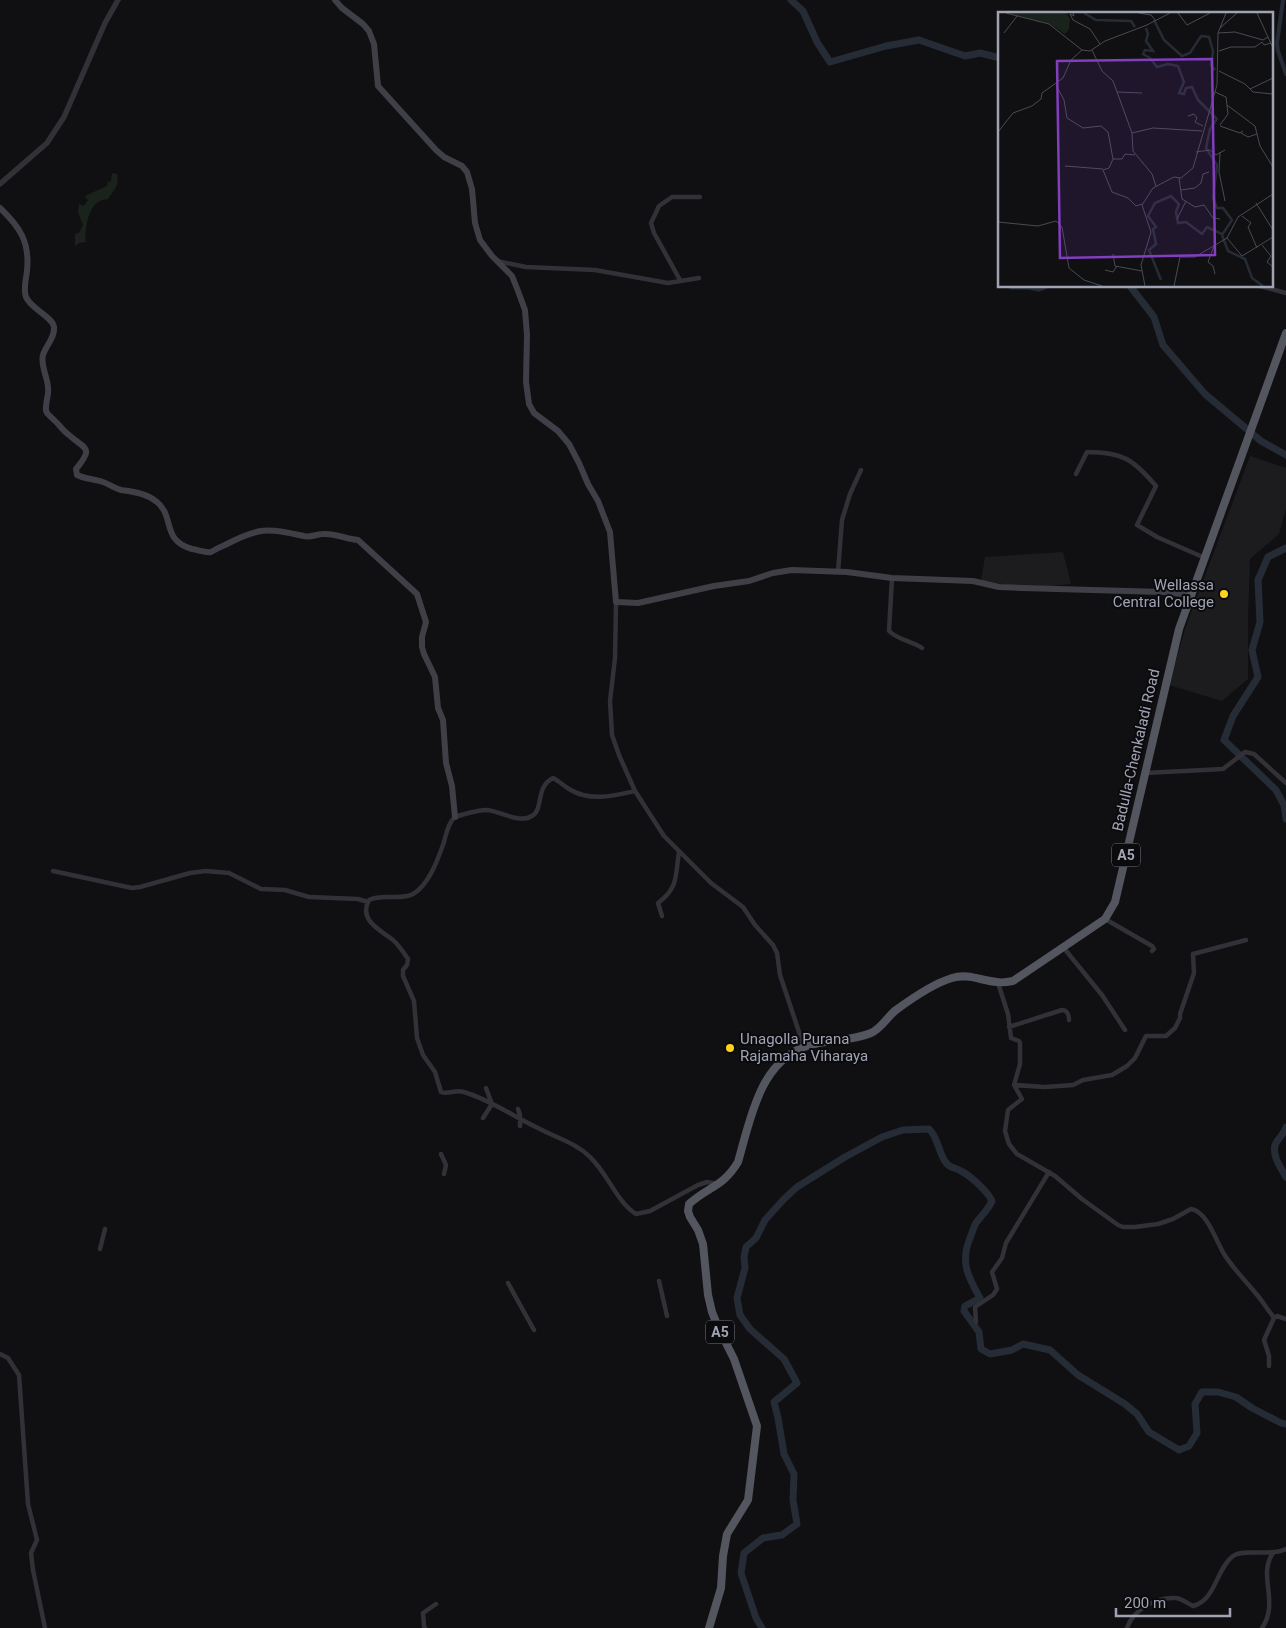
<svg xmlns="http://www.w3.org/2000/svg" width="1286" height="1628" font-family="Roboto,sans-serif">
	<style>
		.built { fill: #1c1c1f }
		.green { fill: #1a221c }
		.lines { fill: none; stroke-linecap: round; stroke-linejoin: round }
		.canal { stroke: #262c36; stroke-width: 4 }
		.river { stroke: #262c36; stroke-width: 7 }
		.minor { stroke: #313137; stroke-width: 4.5 }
		.tertiary { stroke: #313137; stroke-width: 5.5 }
		.secondary { stroke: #3f3f47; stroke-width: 6 }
		.trunk { stroke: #54565f; stroke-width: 8 }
		.poi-dot { fill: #ffd31b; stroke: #0b0b0d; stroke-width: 2 }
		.labels { text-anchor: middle; stroke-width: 4; stroke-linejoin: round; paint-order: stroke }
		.shield { fill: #0b0b0d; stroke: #737582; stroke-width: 1 }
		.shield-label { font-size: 14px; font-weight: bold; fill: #a0a3b4 }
		.poi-label { font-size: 15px; fill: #a0a3b4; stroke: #0b0b0d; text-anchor: end }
		.street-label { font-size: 15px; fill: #a0a3b4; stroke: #0b0b0d }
		.inset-river { fill: none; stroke: #262c36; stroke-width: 2.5 }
		.inset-road { fill: none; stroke: #4a4b53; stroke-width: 1 }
		.view { fill: #813ebd; fill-opacity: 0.15; stroke: #813ebd; stroke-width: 2.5 }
		.inset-edge { fill: none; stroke: #a0a3b4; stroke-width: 2.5 }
	</style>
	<rect width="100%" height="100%" fill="#101012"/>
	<path class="built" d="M1250,456L1286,468V508L1279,534L1250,559L1248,618V679L1222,701L1169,685L1185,629Z
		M1063,552L1071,584L1033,588L981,581L985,557Z"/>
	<path class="green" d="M112,173L117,174C120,185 114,190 108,199C106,200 103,199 100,201C88,206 84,232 86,242L79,243L75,246V234L79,233L83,225L78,212L79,204L84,206L88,200L85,197L87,195L107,186L108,182L111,181Z"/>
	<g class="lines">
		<path class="canal" d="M1283,0L1277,43L1278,51L1286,74"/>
		<path class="river" d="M791,0L803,11L817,42L830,62L886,46L919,40L965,56L980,53L1000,58
			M1012,286H1028
			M1028,286L1039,288L1044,286
			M1130,286L1154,317L1163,345L1205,394L1261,441L1286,455
			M1286,548L1268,557L1258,580L1260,622L1252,650L1258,677L1233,716L1224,740L1276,790L1284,805L1286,819
			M1286,1127C1284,1135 1277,1139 1275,1145C1272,1156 1281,1168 1286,1177
			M762,1628L756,1618L741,1573L744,1553L763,1538L782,1535L797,1524L793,1500L794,1474L784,1454L778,1418L774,1402L797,1383L784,1359L750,1329L740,1315L737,1298L745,1268L744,1257L746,1247L756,1238L765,1220L784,1199L797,1187L845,1157L882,1137L903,1130L929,1129C939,1138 938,1154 947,1164C951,1168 957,1168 961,1171C971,1176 988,1192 992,1201C988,1210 981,1216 976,1223C973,1228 972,1234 970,1238C960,1262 968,1277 980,1298L965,1306L964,1311L979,1332L981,1349L990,1354L1012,1350L1023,1344L1050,1350L1078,1375L1125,1404L1137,1414L1149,1432L1179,1450L1189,1446L1197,1433L1195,1404L1202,1392H1218L1236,1397L1252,1408L1281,1423L1286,1424"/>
		<path class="minor" d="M497,261L526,267L595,270L668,283L699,278
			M680,280L654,233L651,223L659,206L672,197H700
			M1260,286L1286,293
			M1076,474L1087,452C1122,452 1133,459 1156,486L1137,525L1157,537L1205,558
			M838,572L842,520L850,494L861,470
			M892,578L889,631C898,640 912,641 922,648
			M616,602L615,658L610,701L612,735L619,755L635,791L664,836L711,883L743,907L755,925L773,945L777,953L780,975L804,1047
			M1145,773L1223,769L1245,752L1254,754L1286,783
			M635,791C613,796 590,802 569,789C564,786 559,781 553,778C535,787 544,809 532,816C519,824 500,811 487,810C479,810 472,812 465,814C461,815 457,816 454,818C448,823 446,835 444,842C438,859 429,885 413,894C400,901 383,893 369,900C358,920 380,930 393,940C398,944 404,953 408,959L407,965L403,970V976L414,1001L417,1038L423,1055L435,1072L441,1092C449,1095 455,1089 464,1092C491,1100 514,1117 540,1129C557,1138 576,1143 590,1157C608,1174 616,1201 636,1214L650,1211L698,1185L707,1182L718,1184
			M53,871L132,888L140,887L190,873L206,871L229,873L261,889L285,890L309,897L358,899L368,902
			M662,916L658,903C679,887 675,876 679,852
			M1105,919L1152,946L1154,949L1152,951
			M1063,947L1102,995L1125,1030
			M998,983L1008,1014L1011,1038L1019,1041L1020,1043V1064L1014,1085L1022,1099L1008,1110L1005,1131L1009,1144L1017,1154L1055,1176L1082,1199L1118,1225L1123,1227H1135L1158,1224L1173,1219L1191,1209C1207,1211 1216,1241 1224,1254C1234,1270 1247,1282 1258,1296C1263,1302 1267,1309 1272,1315L1274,1318L1277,1316L1286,1319
			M1009,1027L1062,1010C1067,1010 1069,1015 1069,1020
			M1014,1085L1045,1087L1073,1085L1083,1080L1112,1075L1127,1066L1135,1058L1146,1036H1166L1175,1028L1180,1018V1014L1194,973L1193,954L1246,940
			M518,1109L520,1115V1126
			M483,1118L492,1104L486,1088
			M441,1154L446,1165L444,1174
			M100,1249L105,1229
			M659,1281L667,1316
			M508,1283L534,1330
			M976,1322L975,1307L993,1295L997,1289L992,1272L1002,1258L1006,1243L1049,1172
			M0,1354L8,1358L19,1375L28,1504L37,1540L31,1553L33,1570L45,1628
			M1269,1366V1356L1264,1340L1274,1318
			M425,1628L424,1626L423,1613L436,1604
			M1127,1628C1133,1610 1156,1597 1175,1598C1181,1598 1187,1603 1193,1606C1216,1600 1216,1569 1233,1556C1243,1548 1271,1557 1286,1549
			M1262,1628C1280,1602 1257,1575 1273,1553"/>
		<path class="tertiary" d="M0,184L47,143L64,117L105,23L118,0"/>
		<path class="secondary" d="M335,0L342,8L363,24L369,31L374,44L378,86L436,150L444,157L462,166L467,172L472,189L475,223L480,240L492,256L512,276L518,291L525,310L527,335L526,382L529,404L534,413L558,431L569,444L579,463L588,484L598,501L610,532L616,602L638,603L714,586L749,581L773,573L792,570L847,572L892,578L973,581L999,587L1022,588L1163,592L1191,595
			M0,208C20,227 30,242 27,271C26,280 23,289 26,297C31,309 53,317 54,327C55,338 46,345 43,355C40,365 48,378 48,388C49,395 46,400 46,407C45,413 49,415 53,419C59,424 63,431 69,435C86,450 94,447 76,469L77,475C85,479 94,479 103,482C109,484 114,488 121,490C134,492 146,493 157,502C175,517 161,540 192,549C199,550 205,553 211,552C216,549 220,547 225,545C259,527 267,528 304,536C310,538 317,534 323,534C335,533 346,539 358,540L417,594L426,622L422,637V647L424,654L435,677L438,708L443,720L446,763L452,786L455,817"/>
		<path class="trunk" d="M709,1628L721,1588L723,1556L727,1534L748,1500L757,1426L734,1359L718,1327L712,1312L708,1295L703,1244L698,1230L690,1217L688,1211L689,1204C709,1186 723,1187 738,1162C750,1121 759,1064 804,1047C826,1039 850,1042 871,1033C881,1029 888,1016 896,1010C911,999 935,983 952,978C968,973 982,981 997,982C1002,983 1008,982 1013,981L1105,919L1115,902L1179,629L1286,333"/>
	</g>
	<g class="poi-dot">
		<circle cx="1224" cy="594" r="5"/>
		<circle cx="730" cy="1048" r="5"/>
	</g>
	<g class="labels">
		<g class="shield">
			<rect x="1112" y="843.5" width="28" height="23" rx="4"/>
			<rect x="706" y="1320.5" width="28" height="23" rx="4"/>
		</g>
		<g class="shield-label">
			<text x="1126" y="860">A5</text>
			<text x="720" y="1337">A5</text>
		</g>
		<g class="poi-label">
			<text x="1214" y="590">Wellassa<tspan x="1214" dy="17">Central College</tspan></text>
			<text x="740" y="1044" text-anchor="start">Unagolla Purana<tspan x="740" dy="17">Rajamaha Viharaya</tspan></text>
		</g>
		<g class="street-label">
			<text transform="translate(1136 750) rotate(-77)" y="5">Badulla-Chenkaladi Road</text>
		</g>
	</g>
	<g transform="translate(998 12)">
		<rect width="275" height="275" fill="#101012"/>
		<path d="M10,1H68L72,7L71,17L67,22L52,12Z" fill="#1a221c"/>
		<path class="inset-river" d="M86,1L98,8L133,9L137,15M156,8L166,28L184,44L192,41L203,24L211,25L215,39L213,53L217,58M148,16L150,22L148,29L155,39L147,38L145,42L152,46M152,46L159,55L170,52L180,54L186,70L181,81L186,82L188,76L194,75L200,88L219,107L212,117L208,136L219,153L215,186L219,196H225L234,208L224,223M224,223L230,239L247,247L254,266L265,274M163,268L151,238L158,232L155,217L158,215L150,204L157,191L173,184L181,192L178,200L180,211L188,210L204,222L209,215L224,222"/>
		<path class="inset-road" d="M8,1L51,12L84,38M75,1L76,4L72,2L75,8L92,17L102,32M141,1L153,3L158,9M180,1L189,13L212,1M259,1L275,36M222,16L239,1M6,21L19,4M220,21L237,20L265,28L270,25M94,38L104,59L115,69L134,121L155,116L204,119M221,39L233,35H257L264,30L266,33L273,31M221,59L247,72L255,80L275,82M58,73L66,88L69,106L85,116L103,114L110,120L115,147M252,77L275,66M119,80L144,81M217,80L228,85L230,102L222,113M229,93L257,114L262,134L275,155M190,104L196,102L199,106L197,110L205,114M222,114L242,121L245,119M0,120L15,101L34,94L43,87L44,81L65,66L73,48L84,38L92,39L107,29L149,13L172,1M134,121L135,139L154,162L158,174M243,121L250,125L259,122M198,140L212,138L218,143L227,138M222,140L221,160L227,189M137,143L127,142L124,147H115L111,156L105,158L114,180L130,186L138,194L144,192M67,154L105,157M181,166L184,187L197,195L206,193L215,206L222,207M183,178L197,176L203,171L205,162L211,160M258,191L275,218M244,204L253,211L250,215L259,236M179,207L188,189M0,210L40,214L58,209L64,215L71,256L86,268L104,274M229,226L244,244L275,225M264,233L273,244L269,250L275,255M216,234L210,250L215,254L217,262M115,242L117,254L144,259M107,258L115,260L119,254M147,274L143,253L153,220L144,193L155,176L176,165L183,166L195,156L219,73L220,21L228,1M176,274L182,245H197L229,226L240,205L275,182"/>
		<path class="view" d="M214,47L217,243L62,246L59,49Z"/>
		<rect width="275" height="275" class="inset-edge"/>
	</g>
	<path d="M1116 1608v8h114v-8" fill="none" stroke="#a0a3b4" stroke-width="2.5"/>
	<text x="1124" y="1608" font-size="15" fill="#a0a3b4" stroke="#0b0b0d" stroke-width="4" paint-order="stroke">200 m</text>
</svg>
